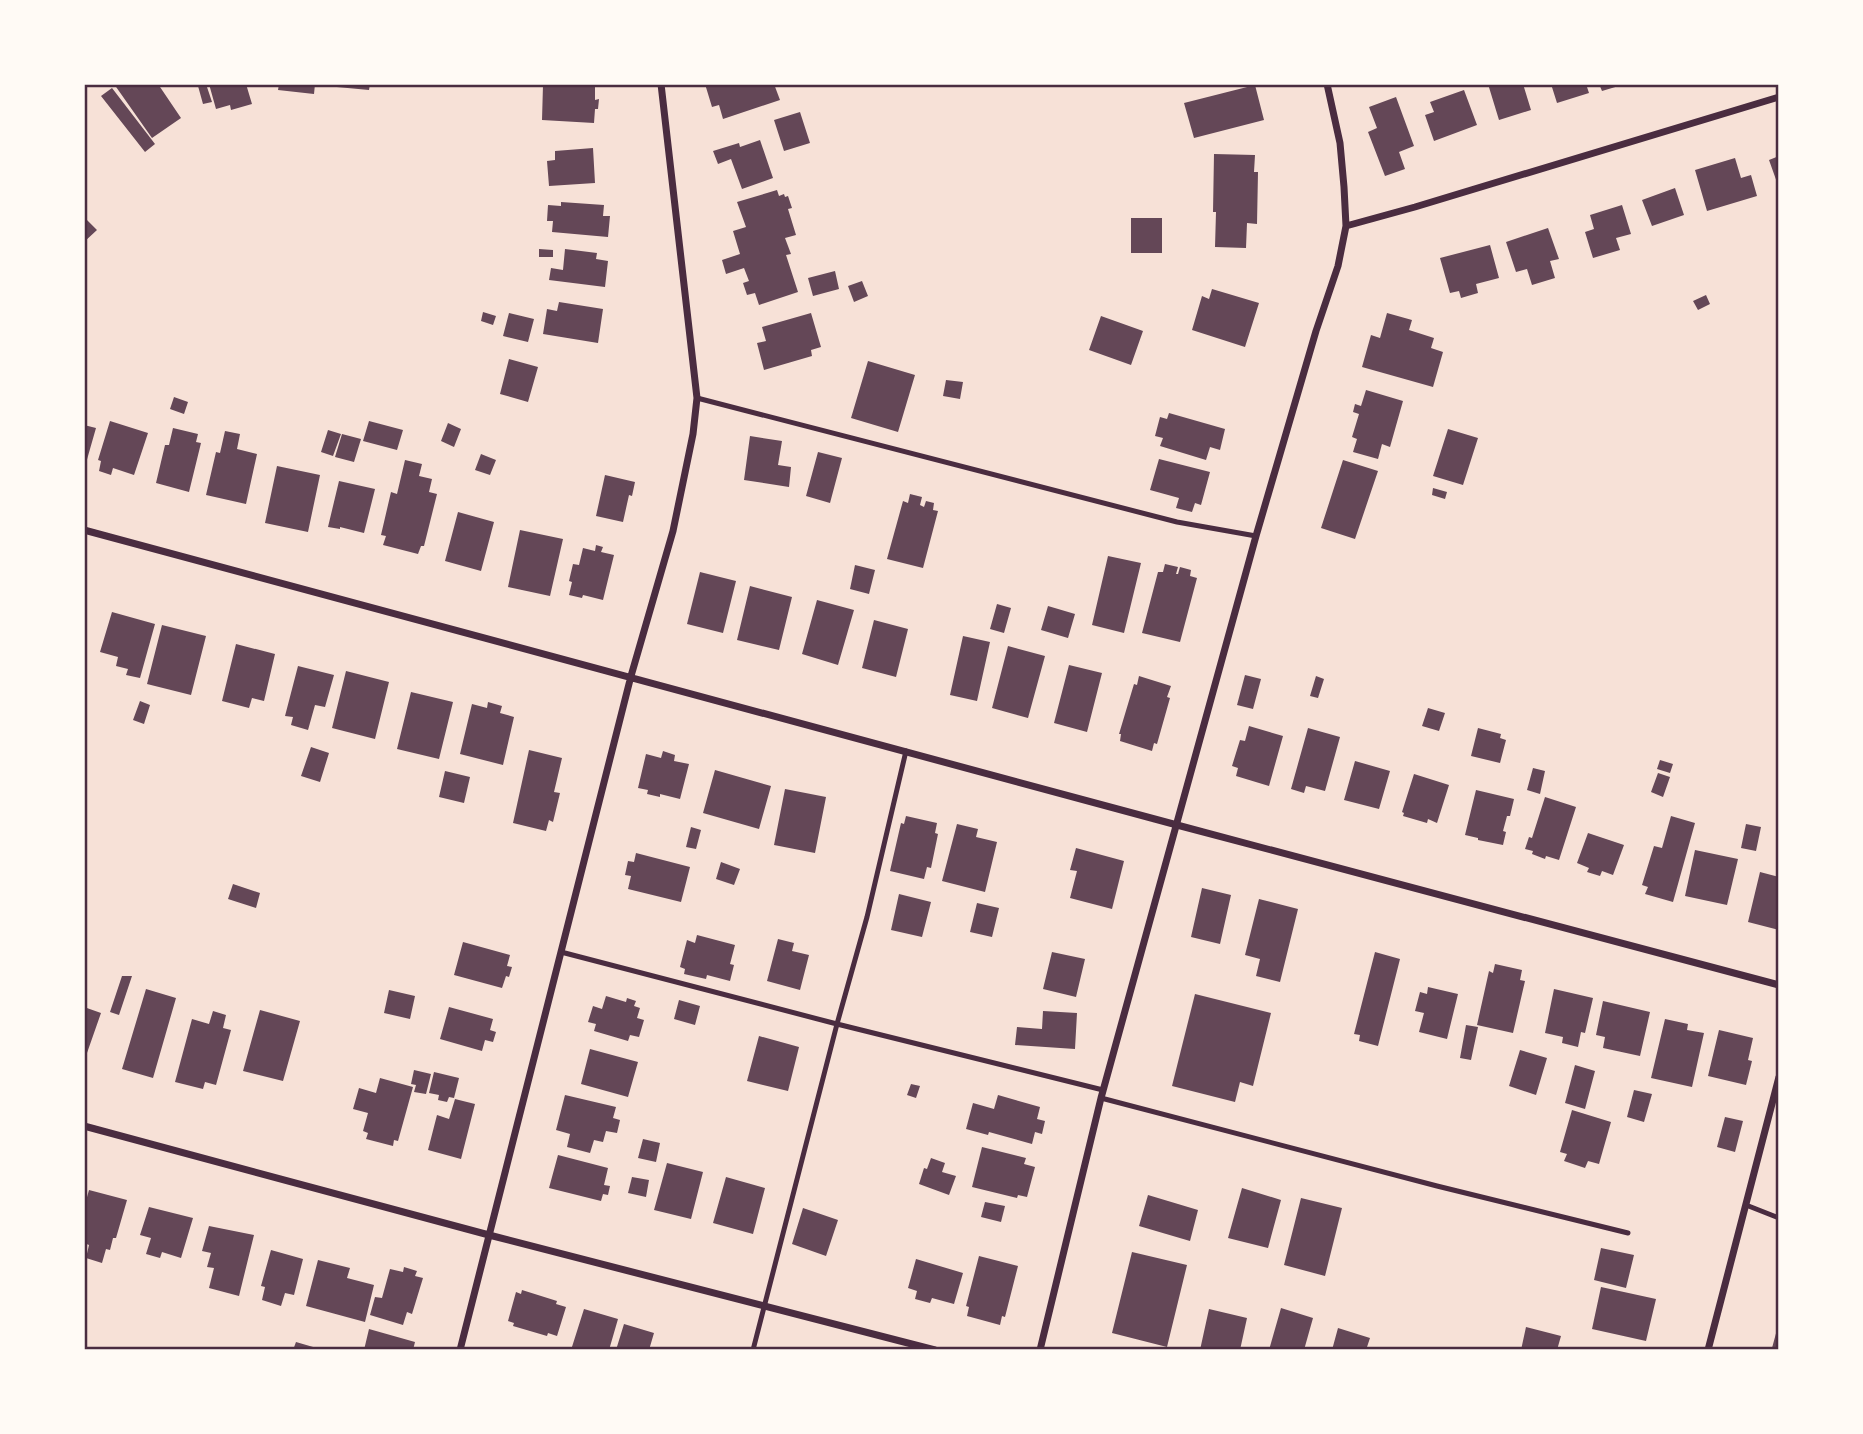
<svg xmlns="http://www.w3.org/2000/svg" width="1863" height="1434" font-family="Barlow,sans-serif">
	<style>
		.building { fill: #644757 }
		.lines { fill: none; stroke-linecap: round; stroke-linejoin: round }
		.service { stroke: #4a2c40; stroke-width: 5 }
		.minor { stroke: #4a2c40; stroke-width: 7 }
		.neatline { fill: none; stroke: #4a2c40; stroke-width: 2.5 }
	</style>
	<rect width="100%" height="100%" fill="#f7e1d7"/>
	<path class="building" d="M114,84H158L181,118L152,138Z
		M206,84L212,102L203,104L198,86Z
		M209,84H246L252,104L231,110L230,105L216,109Z
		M279,84H315L314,94L278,90Z
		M326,84H370L369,90L326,86Z
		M705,84H774L780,100L723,119L719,105L712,107Z
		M1488,84H1523L1531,110L1499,120Z
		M1551,84H1586L1589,93L1557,103Z
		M1599,84H1622V85L1602,91Z
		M543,85L595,87V100L599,99L598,109H595L594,123L542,120Z
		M1255,85L1264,120L1194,138L1184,103Z
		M112,88L155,144L145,152L101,96Z
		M1464,90L1477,125L1434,141L1425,115L1434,112L1430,102Z
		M1396,97L1414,146L1399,152L1405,169L1385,176L1368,132L1377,128L1369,107Z
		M800,112L810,143L784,151L774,120Z
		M760,140L773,178L742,189L731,159L718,164L713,151L739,143L740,147Z
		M593,148L595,183L549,186L547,161L555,160V151Z
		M1214,154L1255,155L1254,172H1258L1257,224L1247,223L1246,248L1215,247L1216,212H1213Z
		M1779,156V188L1769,160Z
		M1735,158L1741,178L1751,175L1757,196L1707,211L1695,170Z
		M1675,188L1684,215L1652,226L1642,200Z
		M777,190L779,196L784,194L785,197L788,196L792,208L788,209L796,235L785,238L791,254L786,255L798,292L759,305L755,293L747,295L743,283L749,281L744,268L726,274L722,260L740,254L733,231L746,227L737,202Z
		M561,202L604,205L603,216H610L608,237L552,232L553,221H547L548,205L561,206Z
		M1622,205L1631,234L1616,238L1620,250L1593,258L1585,232L1594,229L1590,215Z
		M84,217L97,230L84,242Z
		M1131,218H1162V253H1131Z
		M1548,228L1559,259L1550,261L1555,278L1532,285L1527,269L1516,272L1506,242Z
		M1490,245L1499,278L1476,284L1478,293L1461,298L1459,291L1450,293L1440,258Z
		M539,249L553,250V257H539Z
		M565,249L597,253L596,259L608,261L605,287L549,280L551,268L563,270Z
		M835,271L839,289L813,296L808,278Z
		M862,281L868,296L854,302L848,286Z
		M1212,289L1259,303L1245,347L1192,330L1202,296L1209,299Z
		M1706,295L1710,304L1698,310L1693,301Z
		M559,302L603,309L598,343L543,334L547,309L557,311Z
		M483,312L496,316L493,325L481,321Z
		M509,313L534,319L528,342L503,336Z
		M811,313L821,347L811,350L812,356L764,370L757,343L766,341L762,327Z
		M1387,313L1412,320L1409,330L1434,338L1431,348L1443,352L1433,387L1362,367L1371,335L1380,338Z
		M1101,316L1143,331L1131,365L1089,350Z
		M509,359L538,367L528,402L500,394Z
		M868,361L915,375L898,432L851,418Z
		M946,380L963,382L960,399L943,396Z
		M1366,390L1403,401L1390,447L1382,444L1378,459L1353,452L1357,439L1352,437L1359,414L1353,412L1355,404L1361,406Z
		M174,397L188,402L184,414L170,409Z
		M1169,413L1225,429L1220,450L1210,447L1206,460L1160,446L1163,438L1155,436L1160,417L1167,419Z
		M110,421L148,433L134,475L113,468L111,475L99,471L101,461L98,460Z
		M369,421L403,430L397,450L363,441Z
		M448,423L461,429L454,447L441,441Z
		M84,425L96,428L86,463H84Z
		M173,428L198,434L196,442L201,443L189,492L156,483L165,445H169Z
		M1448,429L1478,438L1463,485L1433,476Z
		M328,430L341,434L333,456L321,452Z
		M225,431L240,434L237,449L257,454L246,504L206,495L216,452L220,453Z
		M342,434L361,439L354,462L335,457Z
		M750,436L782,441L778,465L791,467L789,487L744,480Z
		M818,452L842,458L830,503L806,496Z
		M481,454L496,460L490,475L475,470Z
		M1159,459L1210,472L1201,505L1195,503L1192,512L1176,508L1179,498L1150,490Z
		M405,460L422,464L419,476L432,479L429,492L437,494L424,546H421L418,554L383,545L386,536L381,535L391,492L397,494Z
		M1343,460L1378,471L1355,539L1321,528Z
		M277,466L320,475L308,532L265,523Z
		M605,475L635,482L632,496L629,495L623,522L596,516Z
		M339,481L375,489L364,533L340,527V529L328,527Z
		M1433,488L1447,492L1445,499L1432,495Z
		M910,494L922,497L920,505L924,507L926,501L934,503L933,510L938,511L923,568L887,559L903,501L908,503Z
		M458,512L494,522L481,571L445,561Z
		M520,530L563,539L550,596L508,587Z
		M596,545L603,547L601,552L614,555L603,600L583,595L582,598L569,595L572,582L569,581L573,564L579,565L583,548L595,551Z
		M1108,556L1141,563L1124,633L1092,625Z
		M1165,564L1178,567L1176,574H1178L1180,567L1191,570L1190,576L1197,578L1180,642L1142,633L1158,572H1163Z
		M855,565L875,570L869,594L850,589Z
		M700,572L736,581L723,633L687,624Z
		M750,586L792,597L779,650L737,640Z
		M817,600L854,610L838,665L802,654Z
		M997,604L1011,608L1004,633L990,629Z
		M1048,606L1075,614L1068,638L1041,630Z
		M112,612L155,624L140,678L126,675L128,669L116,666L118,657L100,652Z
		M874,620L908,629L896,677L862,668Z
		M162,625L206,636L191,695L147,684Z
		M963,636L990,642L977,701L950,695Z
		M236,644L275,654L264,701L252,698L249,708L222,701Z
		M1008,646L1045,656L1028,718L992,708Z
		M1069,665L1102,673L1087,732L1054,723Z
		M298,666L334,675L325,707L315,705L308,730L291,725L293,717L285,716Z
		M346,671L389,682L375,739L332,728Z
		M1245,675L1261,679L1253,709L1237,705Z
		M1139,676L1171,686L1167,697L1170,698L1157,744L1154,743L1152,751L1120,741L1121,734H1119L1134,684L1137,685Z
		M1316,676L1324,679L1318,698L1310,696Z
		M411,692L453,702L439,759L397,749Z
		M140,701L150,705L144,724L133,720Z
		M488,702L502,706L500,713L514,717L503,765L460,754L472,704L487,708Z
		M1428,708L1445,713L1439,731L1422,726Z
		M1249,726L1283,736L1269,786L1236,776L1238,768L1232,766L1240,740L1245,741Z
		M1308,728L1340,737L1325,791L1306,786L1304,793L1291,789Z
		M1478,728L1501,734L1500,738L1506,740L1500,763L1471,756Z
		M311,747L329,753L320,782L301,776Z
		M529,750L562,758L554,792L560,793L553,822L549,820L546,831L513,823Z
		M663,751L675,755L674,761L689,764L680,799L660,794V797L647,794L648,790L638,788L646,754L661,758Z
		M1660,760L1673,764L1670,773L1657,769Z
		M1355,761L1390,771L1379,809L1344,800Z
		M1533,768L1545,771L1540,794L1527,790Z
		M715,770L771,786L759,829L703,813Z
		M445,771L470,777L464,803L439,797Z
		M1658,773L1670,777L1663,797L1651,792Z
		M1414,774L1449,785L1437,823L1428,819L1427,823L1403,816L1404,813L1402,812Z
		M785,789L826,797L815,853L774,845Z
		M1476,790L1514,799L1510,816H1507L1503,831L1506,832L1503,845L1478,840V838L1465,835Z
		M1545,797L1576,807L1559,860L1546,856L1545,859L1532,854L1533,851L1525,849L1529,837L1532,838Z
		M906,816L937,823L935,833L938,834L931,868L927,867L924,879L890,871L901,823L904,824Z
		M1671,816L1695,823L1673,902L1645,894L1648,887L1642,885L1654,846L1662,848Z
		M957,824L978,829L976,837L997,842L985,892L942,881Z
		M1746,824L1761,827L1756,851L1741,848Z
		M691,827L701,830L696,849L686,847Z
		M1588,833L1624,845L1613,875L1602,871L1600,876L1587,872L1589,868L1577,863Z
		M1076,848L1124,861L1112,909L1070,898L1077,871L1070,870Z
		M1695,850L1738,859L1727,905L1685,896Z
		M636,853L690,867L681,902L628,889L631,876L625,875L628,861L634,862Z
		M721,862L740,869L734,885L716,879Z
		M1760,872L1779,877V930L1748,922Z
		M233,884L260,893L256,908L228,899Z
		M1202,888L1231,895L1220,944L1191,937Z
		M899,894L931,902L922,937L891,930Z
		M1259,899L1298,909L1280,982L1256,976L1260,959L1245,955Z
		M977,903L999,908L992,937L970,932Z
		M697,935L735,945L730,964L734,965L730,981L707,975L706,979L684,974L685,969L680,967L687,940L695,943Z
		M778,939L794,943L792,951L809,955L800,990L767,981Z
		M463,942L510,955L507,966L512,967L509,977L506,976L502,988L454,975Z
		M1052,952L1085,959L1076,997L1043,989Z
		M1375,952L1400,959L1378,1046L1359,1041L1360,1035L1354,1034Z
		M1495,964L1522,970L1520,980L1525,981L1513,1033L1477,1025L1489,971L1493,973Z
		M122,976H132L119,1015L110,1012Z
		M1428,987L1458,994L1447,1039L1419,1032L1424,1013L1415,1011L1420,992L1427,994Z
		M146,989L176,998L153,1078L122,1069Z
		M1554,989L1593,998L1585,1033L1581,1032L1578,1047L1562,1043L1563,1037L1545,1033Z
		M389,990L415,996L410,1019L384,1013Z
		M1195,994L1271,1013L1253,1086L1240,1082L1235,1102L1172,1086Z
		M606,996L626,1002L627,998L636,1001L634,1006L640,1008L637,1018L644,1020L639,1037L630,1035L628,1041L594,1031L596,1024L588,1022L593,1006L602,1009Z
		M679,1000L700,1006L695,1025L674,1019Z
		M1603,1001L1650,1012L1640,1056L1603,1048L1605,1037L1596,1035Z
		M84,1007L101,1013L87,1053L84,1052Z
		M449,1007L493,1019L490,1030L496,1032L493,1042L485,1040L482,1051L440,1039Z
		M260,1010L300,1021L283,1081L243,1071Z
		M213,1011L226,1015L223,1028L231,1030L216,1085L205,1082L203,1089L175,1082L192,1019L209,1024Z
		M1043,1011L1077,1013L1075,1049L1015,1045L1017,1027L1042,1029Z
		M1665,1019L1688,1024L1687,1030L1704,1033L1692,1087L1651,1078Z
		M1466,1025L1478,1027L1471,1060L1460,1058Z
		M1719,1030L1753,1038L1748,1060L1752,1061L1746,1085L1708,1076Z
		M759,1036L799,1047L788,1091L747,1081Z
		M590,1049L638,1062L628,1097L581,1084Z
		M1520,1050L1547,1058L1536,1095L1509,1086Z
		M1575,1065L1595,1071L1585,1109L1565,1103Z
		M414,1070L431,1074L426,1094L414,1092L416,1085L411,1084Z
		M434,1072L459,1078L454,1098L449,1097L447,1102L438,1100L439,1095L429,1093Z
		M380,1078L413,1087L398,1141L394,1140L393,1146L366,1139L368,1133L363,1131L368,1113L353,1109L359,1088L376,1093Z
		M911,1084L920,1086L916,1098L907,1095Z
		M1634,1090L1652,1094L1644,1122L1627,1117Z
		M565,1095L616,1107L613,1118L620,1120L617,1133L606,1131L603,1142L594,1140L590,1153L567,1147L570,1134L556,1130Z
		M998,1095L1040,1107L1037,1119L1045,1121L1042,1134L1035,1132L1032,1144L989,1132L988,1135L966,1129L973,1103L994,1109Z
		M455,1099L475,1104L461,1159L428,1150L437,1115L449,1119Z
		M1572,1110L1611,1122L1599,1164L1588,1161L1585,1168L1564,1161L1567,1154L1560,1152Z
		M1725,1117L1743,1121L1735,1152L1717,1147Z
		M643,1139L660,1143L656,1162L638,1158Z
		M982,1147L1026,1158L1024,1164L1035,1167L1027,1197L1018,1195L1017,1198L972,1187Z
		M558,1155L608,1168L604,1185L610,1186L608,1195L603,1194L601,1201L549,1188Z
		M931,1158L945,1163L942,1172L956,1176L949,1195L919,1184L924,1168L927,1169Z
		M667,1163L703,1172L691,1219L654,1210Z
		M632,1177L649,1180L646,1197L628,1193Z
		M726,1177L765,1188L753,1234L713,1223Z
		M1242,1188L1281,1200L1268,1248L1228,1238Z
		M89,1190L127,1200L116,1238H113L110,1250L106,1249L102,1263L86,1258L89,1245L84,1243V1208Z
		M1148,1195L1198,1210L1190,1241L1139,1226Z
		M1301,1198L1342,1208L1325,1276L1284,1265Z
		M985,1202L1005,1206L1001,1222L981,1217Z
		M149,1207L193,1218L181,1258L162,1252L160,1258L146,1254L151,1238L140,1235Z
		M803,1208L838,1220L826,1256L792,1244Z
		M209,1226L254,1235L239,1296L209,1288L214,1268L207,1267L211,1253L202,1251Z
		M1601,1248L1634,1255L1626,1288L1594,1280Z
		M271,1250L303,1259L294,1295L285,1293L281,1306L262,1300L265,1287L261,1286Z
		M1132,1252L1187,1265L1167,1347L1112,1333Z
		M979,1256L1018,1266L1005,1317L1002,1316L1000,1325L967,1316L969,1307L966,1306Z
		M916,1259L963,1273L954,1304L932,1298L930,1303L915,1299L917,1291L908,1288Z
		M318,1260L350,1268L347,1278L374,1285L365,1322L306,1306Z
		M404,1267L417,1271L415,1276L423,1278L412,1314L407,1312L403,1325L370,1315L375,1297L382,1298L390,1269L403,1272Z
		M1601,1287L1656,1299L1646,1341L1592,1329Z
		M522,1290L557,1301L556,1304L566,1307L557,1336L548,1333L547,1336L513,1326L514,1323L508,1321L516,1292L521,1294Z
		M1281,1308L1313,1318L1304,1350H1269Z
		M584,1309L618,1319L609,1350H571Z
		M1209,1309L1247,1318L1240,1350H1200Z
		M624,1324L654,1333L649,1350H616Z
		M1778,1326H1779V1350L1772,1348Z
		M1526,1327L1561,1336L1557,1350H1521Z
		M1338,1328L1370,1338L1366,1350H1332Z
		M369,1329L415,1342L413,1350H364Z
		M296,1342L320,1349V1350H293Z"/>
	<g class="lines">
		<path class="service" d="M697,398L1177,522L1256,536
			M561,952L837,1024L1103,1090
			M1101,1098L1437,1186L1628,1233
			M1746,1205L1779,1218
			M753,1350L837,1024L867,917L906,751"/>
		<path class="minor" d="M1346,226L1415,207L1779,97
			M84,530L1177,825L1779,985
			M84,1126L489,1235L935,1350
			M460,1350L631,676L673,531L693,434L697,398L661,84
			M1040,1350L1101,1098L1256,536L1316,331L1338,266L1346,226L1344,187L1340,143L1327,84
			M1708,1350L1779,1077"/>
	</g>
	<rect width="1863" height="1434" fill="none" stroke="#fffaf5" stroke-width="172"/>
	<rect x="86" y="86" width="1691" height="1262" class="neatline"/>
</svg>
